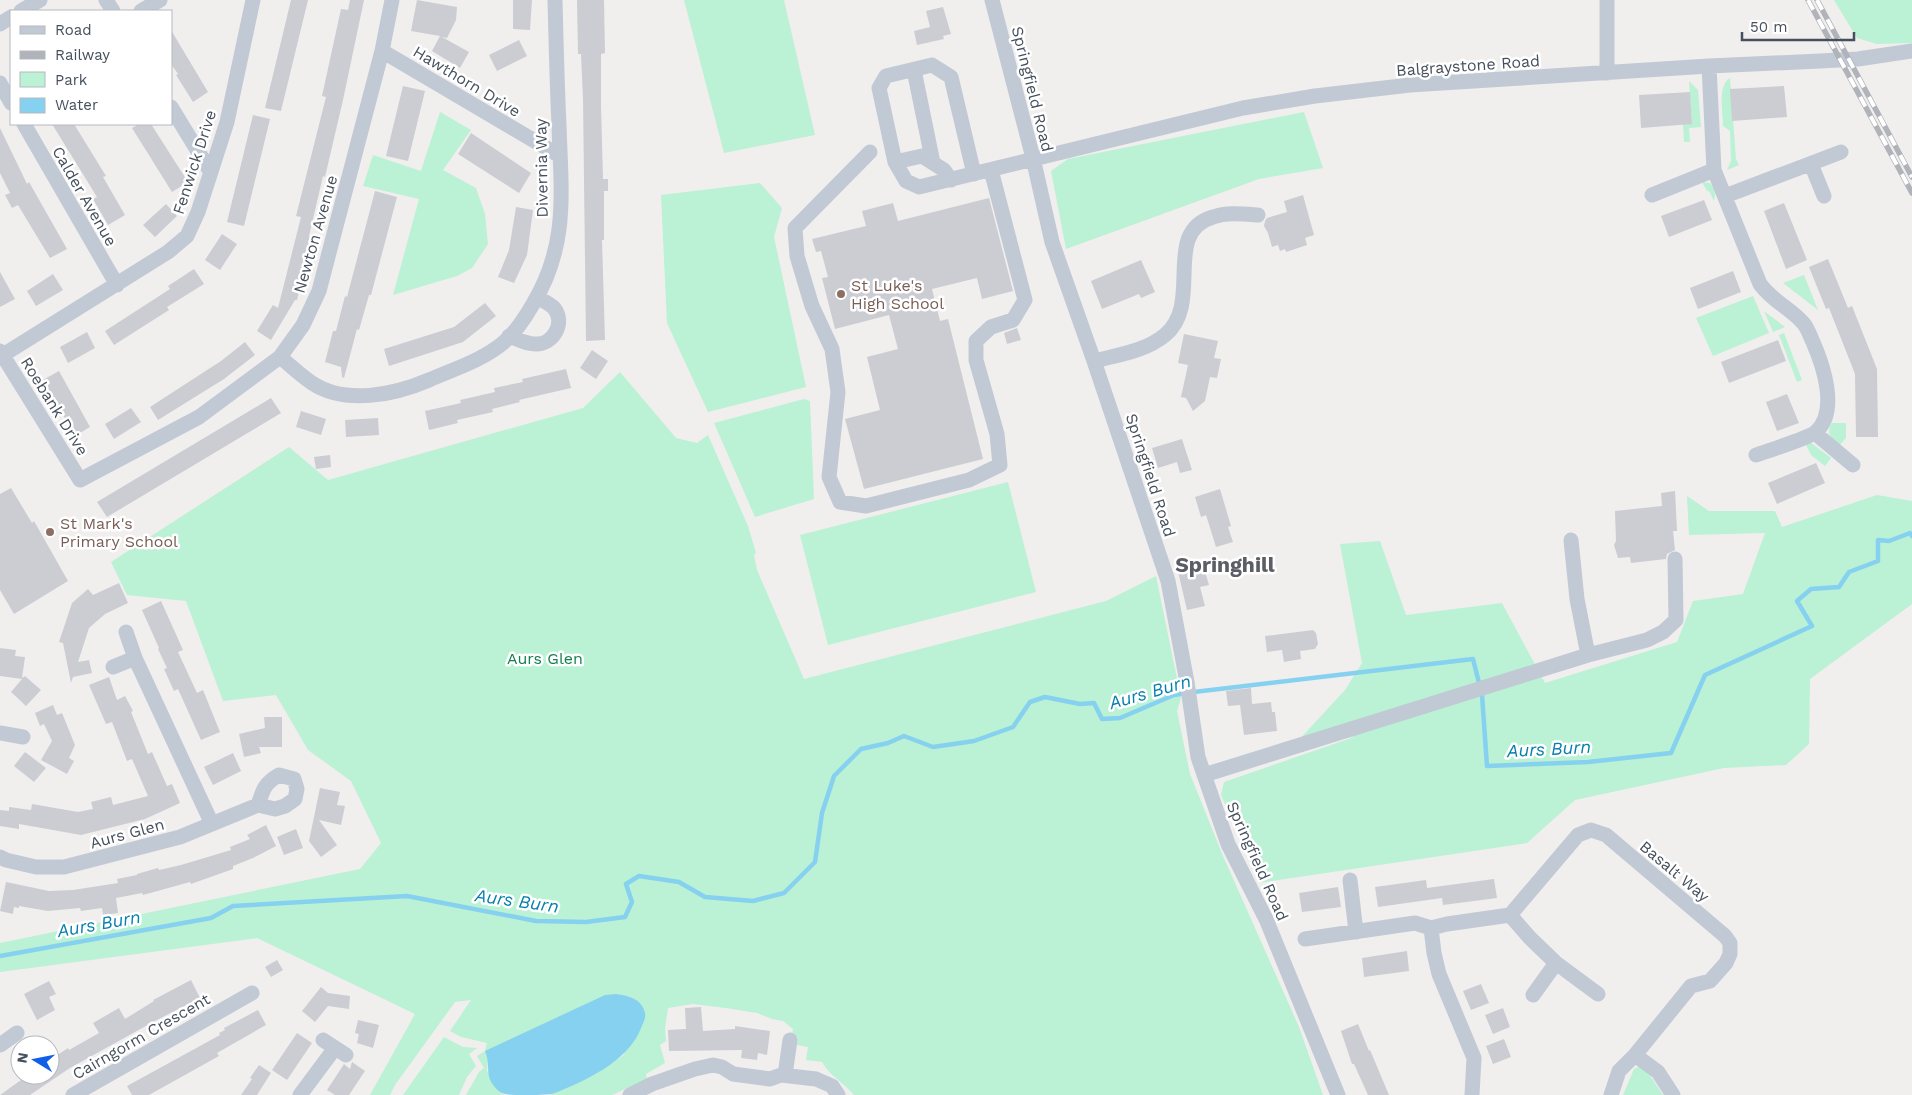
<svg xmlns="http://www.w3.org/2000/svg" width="1912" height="1095" font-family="'Work Sans',sans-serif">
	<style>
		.green { fill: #bbf1d4 }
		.water { fill: #86d1ef }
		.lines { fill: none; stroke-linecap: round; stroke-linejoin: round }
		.stream { stroke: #86d1ef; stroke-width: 4.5 }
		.building { fill: #cbcdd3 }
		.minor { stroke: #c1c9d4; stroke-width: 15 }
		.rail-casing { stroke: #b0b3b9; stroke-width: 5.5 }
		.rail { stroke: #fff; stroke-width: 4; stroke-dasharray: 11; stroke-linecap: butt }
		.education-dot { fill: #8d6e63; stroke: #fff; stroke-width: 2 }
		.labels { text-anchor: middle; stroke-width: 5; stroke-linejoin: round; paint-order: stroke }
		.street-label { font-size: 16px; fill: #46505c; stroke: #fff }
		.education-label { font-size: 16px; fill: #785e54; stroke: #fff; text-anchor: start }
		.park-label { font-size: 16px; fill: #138152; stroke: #fff }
		.water-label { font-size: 18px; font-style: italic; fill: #077fae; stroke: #fff }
		.district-label { font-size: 21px; font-weight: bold; fill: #5b5e64; stroke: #fff }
	</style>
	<rect width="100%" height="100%" fill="#f1eeee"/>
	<path class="green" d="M684,0H784L815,135L724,153Z
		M1834,0H1912V43L1877,44L1857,38Z
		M1730,78L1736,159L1739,165L1727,170L1731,161L1730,131L1723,126C1723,112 1717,86 1730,78Z
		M1689,81L1698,90L1701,127L1689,128L1690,142H1684L1683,124L1692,123Z
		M440,112L471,130L443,170L476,188L485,214L488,244L472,268L457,276L393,295L419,199L363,186L373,155L421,171Z
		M1304,112L1323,168L1259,179L1066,249L1051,171L1068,159Z
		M1702,182L1710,183C1715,189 1716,193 1714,201L1709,191H1707Z
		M760,183L782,208L774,237L806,387L708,412L667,323L661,195Z
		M1804,275L1818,310L1783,283Z
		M1753,296L1769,333L1713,356L1696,318Z
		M1764,311L1785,327L1773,332Z
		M1784,333L1802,380L1797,382L1779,335Z
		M620,372L676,438L697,443L708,435L748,526L756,553L754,555L757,570L804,679L1106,601L1156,576L1181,698L1177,711L1190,774L1223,856L1299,1027L1323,1095H854C844,1083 830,1076 822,1062L806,1060L808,1047L797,1045L798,1037L792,1036L793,1029L783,1021L772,1019L757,1013L726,1008L693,1004L668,1008L665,1028L666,1041L660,1045L665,1063L646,1074L647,1079L612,1095H550L597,1073L625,1054L488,1058L487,1071L501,1093L505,1095H466L479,1072L484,1068L477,1056L485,1051L487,1043L461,1037L450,1031L471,1000L455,1002L395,1085L390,1095H370L415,1014L257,938L0,972V943L360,869L381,843L351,781L308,750L276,695L223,701L186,601L127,595L111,562L289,447L328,480L583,408Z
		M804,399L810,401L814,499L755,517L714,423Z
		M1832,423H1846V438L1839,446C1832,440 1825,432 1832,423Z
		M1810,442L1831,458L1825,466L1811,455L1805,443Z
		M1008,482L1036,592L828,645L800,535Z
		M1877,495L1912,501V604L1810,679L1809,744L1786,765L1724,768L1575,800L1527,843L1259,883L1221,795L1224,782L1354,737L1297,742L1345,690L1362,663L1340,544L1380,541L1406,615L1502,603L1545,683L1677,642L1693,601L1743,594L1765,533L1689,535L1687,496L1709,511H1775L1782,527Z
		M444,1037L463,1047L477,1048L469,1054L476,1066L467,1077L459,1095H403Z
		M1643,1065L1663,1095H1623L1634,1069Z"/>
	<path class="water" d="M616,994C629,996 642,999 645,1013C646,1019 643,1023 641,1028C629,1061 584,1082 552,1094C543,1095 531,1095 522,1095C514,1095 505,1095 500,1092C482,1077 492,1067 485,1051L605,995Z"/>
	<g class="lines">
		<path class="stream" d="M0,956L211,918L233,906L407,896L536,921L586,922L625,917L632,902L626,884L639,876L679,882L705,897L753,901L784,893L815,862L822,813L834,776L861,749L888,743L904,736L933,747L974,741L1013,727L1030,702L1045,697L1080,704L1094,703L1102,719L1120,718L1174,695L1194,692L1473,659L1482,695L1487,766L1588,762L1671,753L1705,675L1812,626L1797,601L1811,589L1839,587L1849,572L1878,561V540L1889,541L1910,533L1912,536"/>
	</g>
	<path class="building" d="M291,0H308L281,111L265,108Z
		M350,0H364L343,100L325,177L323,176L309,236L313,237L297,300H295L271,340L257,331L273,305L278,308L301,217L296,216L326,97L322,96L341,9L348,10Z
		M417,0L457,7L456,20L447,38L442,37L469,52L460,68L432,51L440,36L411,31Z
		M513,0H532L530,30L513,29Z
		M577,0H604L605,53L601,54V106L603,179H608V191H604V240H602L605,340L586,341L583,99L581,54H578Z
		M943,7L951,34L943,36L944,39L917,45L914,31L930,27L926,11Z
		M171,30L208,92L193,102L176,75L178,74L171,64Z
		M519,40L527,56L497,71L489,55Z
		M403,86L425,91L408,161L386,156Z
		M1784,86L1787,117L1732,121L1730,89Z
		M1690,92L1692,124L1641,128L1639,95Z
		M253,115L270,119L244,226L227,222Z
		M52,124H74L106,176L103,177L125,215L108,225L93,199L97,197Z
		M139,124H151L188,182L172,192L132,128Z
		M0,128L27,184L29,182L67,249L50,258L18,205L12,208L5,195L10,193L0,173Z
		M471,133L531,173L519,193L458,154Z
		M375,191L397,197L371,295H369L359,330L357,329L344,378L342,377L341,367L325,362L333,331H336L345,296L347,297Z
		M1303,195L1314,235L1305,238L1307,245L1286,252L1285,249L1280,251L1278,245L1272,247L1268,233L1264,226L1265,221L1267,218L1287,212L1284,201Z
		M989,198L1013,291L982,299L977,278L932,289L940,321L948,319L983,459L864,489L845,419L880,410L867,357L898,349L889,315L835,329L822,278L828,277L821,251L816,252L812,239L866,226L862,211L893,203L898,221Z
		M1704,200L1712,220L1669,237L1661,216Z
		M1784,203L1807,260L1786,269L1764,211Z
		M166,204L177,216L155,237L143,225Z
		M516,207L533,210L527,255L514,283L498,277L509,250Z
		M222,234L237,244L220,270L205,260Z
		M1828,259L1848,308L1852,306L1877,369L1878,437H1856L1855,374L1829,308L1826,309L1809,267Z
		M1141,260L1155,292L1141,298L1139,294L1102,309L1091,281Z
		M194,269L204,284L167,307L169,310L114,345L105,331L170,289L168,286Z
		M1733,271L1741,292L1698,309L1690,288Z
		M0,272L15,299L0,307Z
		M53,274L63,290L36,306L27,291Z
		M485,303L496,316L463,342L389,366L384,349L454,327Z
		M1017,328L1021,340L1007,344L1004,333Z
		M87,332L95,348L68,363L60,347Z
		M1184,334L1218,341L1214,358L1221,359L1217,378L1210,377L1205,401L1193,411L1186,398L1181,397L1188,365L1178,363Z
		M1778,340L1786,361L1729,383L1721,362Z
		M245,342L255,355L224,379L158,420L150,407L221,361Z
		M592,350L608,361L596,379L580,368Z
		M566,369L571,388L519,400L520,402L492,409L493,412L457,420L458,423L429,430L425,411L461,403L460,400L495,392L494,388L523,382L522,379Z
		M59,371L90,427L75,436L43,380Z
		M1787,394L1799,423L1777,431L1766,402Z
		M271,398L281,413L107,517L97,502Z
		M131,408L141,422L114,439L105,424Z
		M301,411L326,419L321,435L296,427Z
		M378,418L379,435L346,437L345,420Z
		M1182,439L1192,470L1180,473L1177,462L1158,468L1152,448Z
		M330,455L331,467L316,469L314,457Z
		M1816,463L1825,483L1777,504L1768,483Z
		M11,488L32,523L34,521L68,581L14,614L0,590V494Z
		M1220,489L1231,526L1228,527L1233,542L1216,547L1206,515L1201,517L1195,497Z
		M1675,491L1677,531H1673L1675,550L1667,554L1666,559L1631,563L1630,557L1618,558L1614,545L1616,541L1615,511L1662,506L1661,493Z
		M1194,559L1196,569L1204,568L1209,585L1200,587L1205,606L1187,610L1176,563Z
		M119,583L128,603L105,614L89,628L78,662L89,660L92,673L73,677L71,683L63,643L59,642L72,603L88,589L93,595Z
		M161,601L183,650L178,652L197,693L203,690L220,732L201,740L178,689L174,691L164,669L167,668L158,649L159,648L142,610Z
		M1313,630L1316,633L1318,644L1315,649L1300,651L1301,659L1284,662L1282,650L1267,652L1265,636Z
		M0,648L16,650L15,656L25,657L22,678L25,676L41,690L26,706L11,692L22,679L0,676Z
		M109,677L117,700L125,696L133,711L131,712L148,754L152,752L167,786L172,784L180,803L145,819L81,835L19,824V829L0,826V810L9,811V807L31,810L32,804L78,812L93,809L91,802L111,797L113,805L148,796L132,759L127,761L112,722L106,724L89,685Z
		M1251,688L1252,704L1271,702L1272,712H1275L1277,731L1244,735L1240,705L1228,706L1226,691Z
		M53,705L57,715L62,713L75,745L69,758L74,761L67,774L41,760L52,741L44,724L40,726L35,713Z
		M264,717H282V747H259L261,753L244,757L239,734L265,728Z
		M25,752L46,768L34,782L14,766Z
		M233,753L241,771L213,785L204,767Z
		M320,788L340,792L337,805L345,806L341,825L319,820L337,845L321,857L309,841Z
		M266,825L276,846L253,858L233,866V869L191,884L190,882L143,895L142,893L116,898L118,913L103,915L102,908L81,911L80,908L48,911L19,906V908L14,907L13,914L0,911L6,882L49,891L73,890L118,883L117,879L137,875V874L158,868L159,870L181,865L231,850L230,847L250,839L247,835Z
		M296,829L303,848L284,855L277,837Z
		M1494,879L1497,898L1443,905L1442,898L1378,907L1375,887L1426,880L1427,888Z
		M1338,887L1341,907L1302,912L1299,893Z
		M1407,951L1409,971L1364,977L1362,958Z
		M277,960L283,970L271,977L265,967Z
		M191,980L200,998L153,1022L70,1068L30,1095H0L28,1075H50V1060L68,1048L69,1050L99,1033L93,1023L119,1008L125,1019L154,1001L153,1000Z
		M49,981L56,994L49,997L55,1010L37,1020L24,994Z
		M1481,984L1489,1003L1471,1010L1463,991Z
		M321,987L328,993L350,996L349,1009L328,1006L315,1022L302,1011Z
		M701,1007L703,1031L735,1029V1026L770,1031L767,1055L758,1053L757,1060L741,1058L742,1050L669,1051L668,1030L686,1029L685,1008Z
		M1503,1008L1510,1027L1493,1034L1485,1015Z
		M258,1010L266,1025L217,1053L219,1056L149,1095H132L127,1086L220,1035L219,1033L225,1030L224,1028Z
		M358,1020L379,1025L373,1048L357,1043L359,1034L355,1033Z
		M1358,1024L1369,1051L1370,1050L1389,1095H1368L1354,1064H1352L1341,1031Z
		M297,1033L312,1043L287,1080L272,1070Z
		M1504,1039L1511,1057L1493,1064L1486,1046Z
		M352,1062L365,1071L349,1095H335L327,1090L344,1064L350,1069Z
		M259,1065L271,1073L257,1095H241L252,1079L250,1078Z"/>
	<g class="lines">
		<path class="minor" d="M106,0L113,11
			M992,0L1033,158L1052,242L1094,361L1168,581L1187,682L1198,757L1228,844L1266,919L1338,1095
			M1607,0V73
			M21,11L40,0
			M141,11L160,0
			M0,24L11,17
			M382,51L560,156
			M1709,66L1714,170L1760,284C1773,302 1792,309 1804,324C1808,329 1810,336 1813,342C1823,365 1839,411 1816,432C1809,438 1767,451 1756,455
			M914,70L933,163
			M0,83L11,103
			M171,107L210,171
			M24,124L117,285
			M870,152L795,228L797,256L812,306L832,349L838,392L829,477L840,502L866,506L969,480L1000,465L997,434L976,360V341L991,327L1013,320L1025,300L991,170
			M895,162L922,156L944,170L951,180
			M1811,164L1824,196
			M974,174L951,77L932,65L886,76L879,88L895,162L906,181L919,187L1243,108L1315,96L1410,85L1709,66L1820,61L1858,59L1912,51
			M1652,195L1714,170
			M1725,196L1841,152
			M509,336C517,339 526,344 535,344C553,345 566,323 554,308C550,304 542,300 537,297
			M0,351L80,480L199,417L280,357L303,325L319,291L382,51L392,0
			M3,355L168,252L187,236L198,212L227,122L253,0
			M280,357C290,365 300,375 312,383C345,405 394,395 429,380C454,369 481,361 503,343C515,333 525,318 533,304C569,244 561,192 559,125C557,83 556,42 555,0
			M1094,361C1118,355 1146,351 1165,335C1204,303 1161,232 1213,217C1227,212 1244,214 1258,215
			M1815,433L1853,465
			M1571,540L1577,599L1588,655
			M126,632L135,658L212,824
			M113,667L135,658
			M0,733L23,737
			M1204,775L1588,655L1647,640L1663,632L1676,620L1675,559
			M0,857L6,860L36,867H64L180,837L258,805L275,809L285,806L295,799L297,789L294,779L279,775C265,783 263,789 258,805
			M1350,880L1356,932
			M1510,915L1530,938L1556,963L1598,994
			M1305,939L1415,923L1431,928
			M1533,995L1556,963
			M323,1040L346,1055
			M0,1045L17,1033
			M1635,1055L1658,1072L1673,1095
			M785,1075L790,1040
			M73,1095L252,993
			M300,1095L335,1048
			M630,1095L652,1084L695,1069L713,1065L722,1067L733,1074L770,1079L781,1075L816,1079L832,1086L838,1095
			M1472,1095L1474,1058L1439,974L1434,953L1431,928L1447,924L1510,915L1578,835L1591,830L1606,835L1725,936L1730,943V954L1726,963L1710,981L1691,986L1635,1055L1619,1071L1611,1095"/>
		<defs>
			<path id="rail" d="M1808,0L1912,193
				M1817,0L1912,177"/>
		</defs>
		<use href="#rail" class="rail-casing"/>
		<use href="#rail" class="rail"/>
	</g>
	<g class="education-dot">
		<circle cx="841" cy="294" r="5"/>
		<circle cx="50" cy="532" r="5"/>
	</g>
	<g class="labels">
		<g class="street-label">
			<text transform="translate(1468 65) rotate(-4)" y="6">Balgraystone Road</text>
			<text transform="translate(467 81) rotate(31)" y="6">Hawthorn Drive</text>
			<text transform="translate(1033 89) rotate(76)" y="6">Springfield Road</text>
			<text transform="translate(194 162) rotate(-72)" y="6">Fenwick Drive</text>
			<text transform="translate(541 168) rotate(-91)" y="6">Divernia Way</text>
			<text transform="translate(85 196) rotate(60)" y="6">Calder Avenue</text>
			<text transform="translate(315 234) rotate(-74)" y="6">Newton Avenue</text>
			<text transform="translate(55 406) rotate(58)" y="6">Roebank Drive</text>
			<text transform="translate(1151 475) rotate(72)" y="6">Springfield Road</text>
			<text transform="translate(127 833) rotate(-15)" y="6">Aurs Glen</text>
			<text transform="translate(1258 861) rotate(66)" y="6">Springfield Road</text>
			<text transform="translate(1675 871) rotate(40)" y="6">Basalt Way</text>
			<text transform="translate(141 1036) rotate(-30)" y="6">Cairngorm Crescent</text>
		</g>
		<g class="education-label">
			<text x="851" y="291">St Luke's<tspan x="851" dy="18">High School</tspan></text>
			<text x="60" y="529">St Mark's<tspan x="60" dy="18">Primary School</tspan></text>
		</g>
		<g class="park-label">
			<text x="545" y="664">Aurs Glen</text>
		</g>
		<g class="water-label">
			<text transform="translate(1150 692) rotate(-16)" y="6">Aurs Burn</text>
			<text transform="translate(1549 749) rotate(-3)" y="6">Aurs Burn</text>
			<text transform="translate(517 901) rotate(8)" y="6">Aurs Burn</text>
			<text transform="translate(99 924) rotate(-10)" y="6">Aurs Burn</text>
		</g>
		<g class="district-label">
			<text x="1225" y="572">Springhill</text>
		</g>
	</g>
	<rect x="10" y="10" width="162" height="115" fill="#ffffff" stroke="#b5b9be"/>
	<rect x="20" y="26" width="25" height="8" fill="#c1c9d4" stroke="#b5b9be"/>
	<text x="55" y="35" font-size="15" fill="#46505c">Road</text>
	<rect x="20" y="51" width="25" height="8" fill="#b0b3b9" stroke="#b5b9be"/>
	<text x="55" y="60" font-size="15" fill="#46505c">Railway</text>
	<rect x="20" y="72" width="25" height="15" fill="#bbf1d4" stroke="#b5b9be"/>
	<text x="55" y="85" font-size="15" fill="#46505c">Park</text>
	<rect x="20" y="98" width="25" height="15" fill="#86d1ef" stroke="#b5b9be"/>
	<text x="55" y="110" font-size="15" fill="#46505c">Water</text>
	<g transform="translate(35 1060) rotate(280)"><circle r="24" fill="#ffffff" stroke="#b5b9be"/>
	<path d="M0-4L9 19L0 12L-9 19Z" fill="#125fe7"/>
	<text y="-8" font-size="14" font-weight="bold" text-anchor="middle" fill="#46505c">N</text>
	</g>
	<path d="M1742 32v8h112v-8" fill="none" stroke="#46505c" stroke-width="2.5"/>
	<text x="1750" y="32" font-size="15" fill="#46505c" stroke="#ffffff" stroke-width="4" paint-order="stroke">50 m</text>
</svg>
